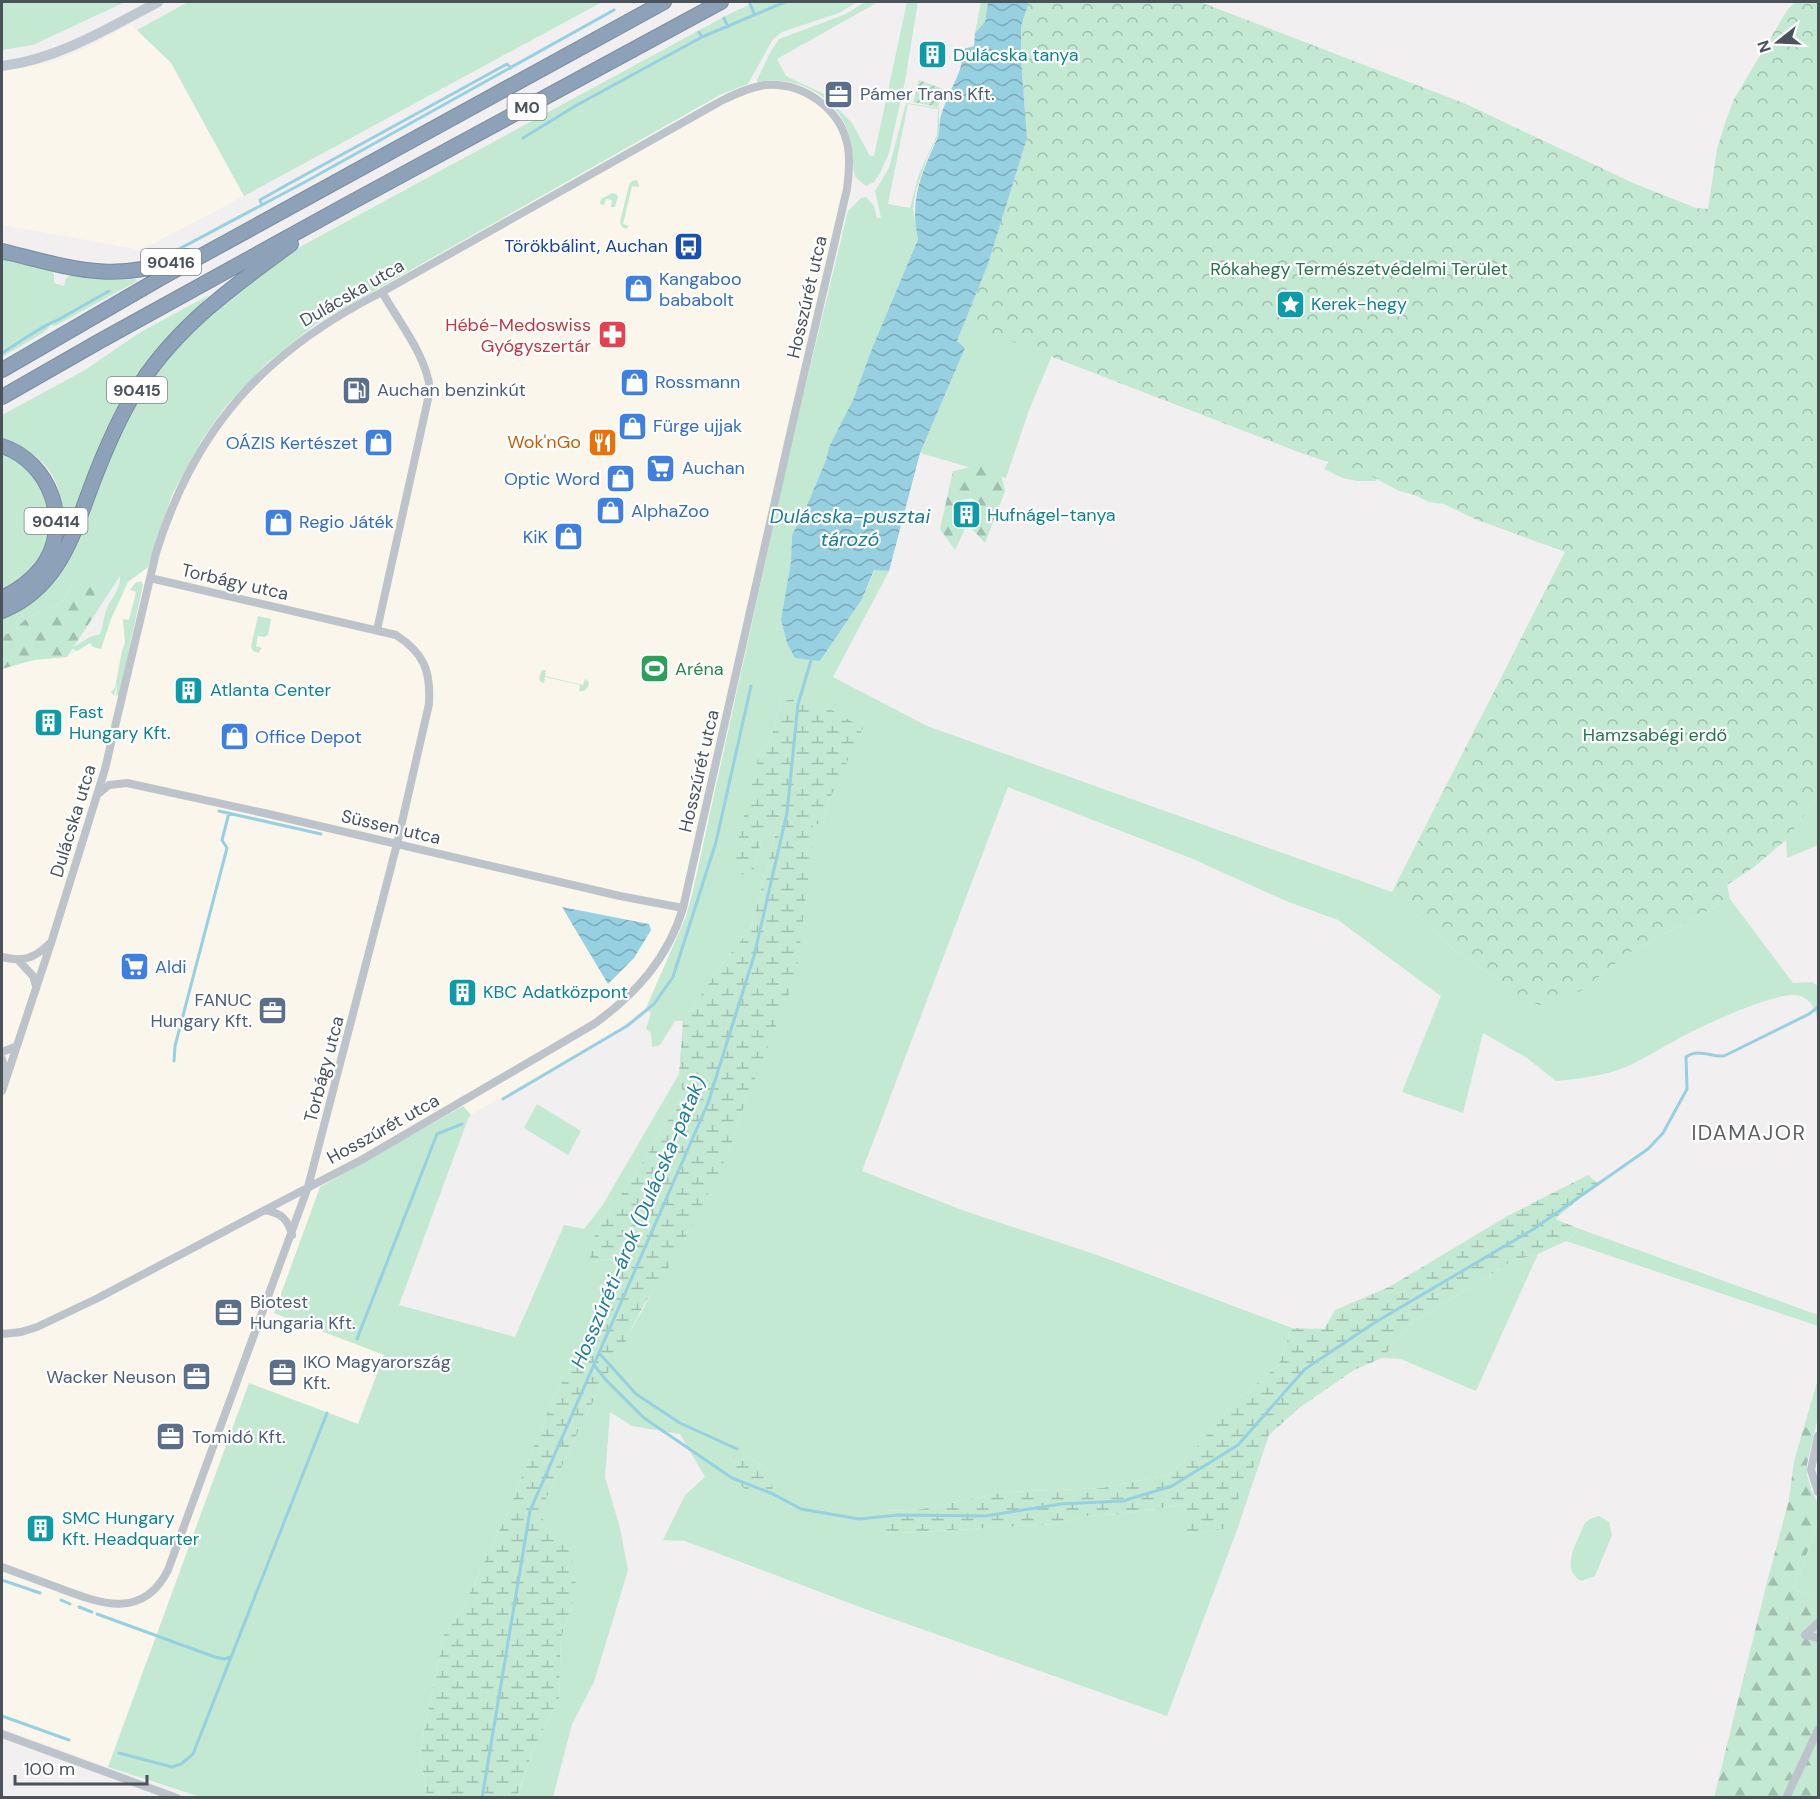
<svg xmlns="http://www.w3.org/2000/svg" width="1820" height="1799" font-family="'DM Sans',sans-serif">
	<style>
		.commercial { fill: #faf6eb }
		.grass { fill: #c3e9d3; fill-rule: evenodd }
		.forest { fill: url(#forest-firs) }
		.wetland { fill: url(#wetland-marsh) }
		.park { fill: url(#park-crowns) }
		.garden { fill: url(#garden-furrows) }
		.water { fill: url(#water-waves) }
		.lines { fill: none; stroke-linecap: round; stroke-linejoin: round }
		.stream { stroke: #96d0e1; stroke-width: 3 }
		.highway-casing { stroke: #788ca3; stroke-width: 16 }
		.street { stroke: #bdc3ca; stroke-width: 8 }
		.secondary { stroke: #bfc7d0; stroke-width: 10 }
		.highway { stroke: #8da1b8; stroke-width: 14 }
		.labels { text-anchor: middle; stroke-width: 4.5; stroke-linejoin: round; paint-order: stroke }
		.shield { fill: #fff; stroke: #80868c; stroke-width: 1.5 }
		.shield-label { font-size: 16px; font-weight: bold; fill: #4a525a }
		.culture-label { font-size: 18px; fill: #0d838f; stroke: #fff; text-anchor: start }
		.service-label { font-size: 18px; fill: #4e5e75; stroke: #fff; text-anchor: start }
		.transit-label { font-size: 18px; fill: #164399; stroke: #fff; text-anchor: end }
		.park-label { font-size: 18px; fill: #23734c; stroke: #fff }
		.shop-label { font-size: 18px; fill: #366cbe; stroke: #fff; text-anchor: start }
		.street-label { font-size: 18px; fill: #4a525a; stroke: #fff }
		.health-label { font-size: 18px; fill: #be3a42; stroke: #fff; text-anchor: end }
		.food-label { font-size: 18px; fill: #c56008; stroke: #fff; text-anchor: end }
		.leisure-label { font-size: 18px; fill: #27864d; stroke: #fff; text-anchor: start }
		.water-label { font-size: 20px; font-style: italic; fill: #1e7d98; stroke: #fff }
		.quarter-label { font-size: 21px; letter-spacing: 1.5px; fill: #5d5f63; stroke: #fff }
	</style>
	<defs>
		<pattern id="forest-firs" width="22" height="20" patternUnits="userSpaceOnUse" patternTransform="scale(1.5)"><rect width="22" height="20" fill="#c3e9d3"/><path d="M5 1l3.5 6h-7zM16 11l3.5 6h-7z" fill="#a0bfae"/></pattern>
		<pattern id="wetland-marsh" width="20" height="14" patternUnits="userSpaceOnUse" patternTransform="scale(1.5)"><rect width="20" height="14" fill="#c3e9d3"/><path d="M1 5h8M5 5V1M11 12h8M15 12V8" fill="none" stroke="#a0bfae"/></pattern>
		<pattern id="park-crowns" width="20" height="18" patternUnits="userSpaceOnUse" patternTransform="scale(1.5)"><rect width="20" height="18" fill="#c3e9d3"/><path d="M2 6a3 3 0 1 1 6 0M12 15a3 3 0 1 1 6 0" fill="none" stroke="#a0bfae"/></pattern>
		<pattern id="garden-furrows" width="10" height="10" patternUnits="userSpaceOnUse" patternTransform="scale(1.5)"><rect width="10" height="10" fill="#c3e9d3"/><path d="M-1 1l2-2M0 10L10 0M9 11l2-2" fill="none" stroke="#a0bfae"/></pattern>
		<pattern id="water-waves" width="16" height="10" patternUnits="userSpaceOnUse" patternTransform="scale(1.5)"><rect width="16" height="10" fill="#96d0e1"/><path d="M0 5q4-4 8 0t8 0" fill="none" stroke="#7cabb9"/></pattern>
	</defs>
	<rect width="100%" height="100%" fill="#f1efef"/>
	<path class="commercial" d="M130,24L171,62L244,196L141,250L2,225V71L48,63L84,49Z
		M765,80L790,81L801,84L824,97L838,112L848,132L852,143L854,158L852,188L791,446L692,895L685,919L646,1008L618,1029L471,1115L463,1106L397,1145L275,1313L384,1354L359,1424L249,1383L108,1767L2,1728V669L34,660L67,657L90,642L101,649L111,619L128,582L148,567L172,495L202,440L225,407L244,385L290,343L342,309L720,95L739,87Z"/>
	<path class="grass" d="M2,2H125L33,45L2,50Z
		M188,2H602L244,196L171,63L137,30Z
		M756,2H857L839,13L782,32L773,39L748,84L720,95L342,309L316,324L267,363L225,407L202,440L172,495L148,567L128,582L111,619L101,649L93,647L90,643L77,651L72,648L90,637L100,634C103,627 103,621 105,614C108,600 121,592 120,576L101,605L95,601V590L72,584L65,599L54,607L27,618L17,627L2,637V616L44,590L133,407L167,356L199,318L242,284L298,248L731,13Z
		M865,2H878L777,59L786,76L824,94L852,123L870,156H874L907,2H918L905,81L889,153L880,173L874,182L866,186L856,178C851,167 854,153 851,141C841,99 800,74 757,82V80L771,51L779,39L846,14Z
		M981,2H988L985,22L975,33Z
		M1029,2L1051,358L1029,410L1006,478L920,453L965,348L957,341L988,264L1027,138Z
		M907,103L939,108V134L928,156L916,190L913,209L918,238L873,346L853,400L829,447L826,460L805,510L792,535L791,562L781,619L820,661L862,599L875,569L889,571L833,677L927,726L1392,892L1452,948L1498,979L1513,998L1579,992L1632,951L1730,899L1793,983L1812,982L1818,986V1044C1818,1026 1820,1004 1801,996C1782,988 1705,1025 1685,1035C1662,1047 1639,1063 1615,1071C1596,1077 1575,1079 1556,1081L1527,1058L1483,1033L1463,1113L1402,1092L1441,996L1338,920L1286,901L1193,859L1008,787L862,1171L962,1210L1100,1256L1292,1328L1278,1366L1237,1400L1196,1448L1169,1475L1102,1488L1006,1492L912,1511L886,1510L885,1531L902,1533L1056,1524L1082,1516L1123,1514L1188,1504L1187,1533L1223,1529L1269,1435L1237,1530L1167,1716L868,1610L685,1541L663,1540L685,1495L705,1477L680,1434L632,1426L610,1412L605,1477L620,1528L628,1570L594,1682L572,1724L553,1797L517,1798L532,1752L559,1698L561,1638L572,1605L570,1551L543,1525V1505L601,1385L728,1154L747,1098L813,824H823L830,798L781,702L771,739L759,755L752,875L767,820L779,821L751,928L721,966L683,1021H675L660,1045L652,1047L651,1033L646,1029L651,1013L646,1008L685,919L692,895L791,446L848,211L861,198L866,197L874,206L877,218H881L875,191L889,168L905,107ZM908,104L938,109L937,135L919,174L910,208L888,204ZM737,1449L771,1472L753,1491H747L732,1478Z
		M637,180L639,187L632,186L623,224L629,226L626,229L622,227L620,222L629,185L632,181Z
		M612,193L616,194L618,197L615,207H611L612,200L606,199L604,205L600,204L601,199Z
		M2,258L51,271L54,274V283L64,286L66,278L71,275L116,280L136,279L137,281L55,326L51,325L43,333L2,357Z
		M209,295C169,336 130,378 106,430C94,455 87,483 76,508C72,516 70,526 64,532C61,477 53,461 2,437V415L85,370L139,333Z
		M2,452L25,464L46,495L50,523L49,537L42,556L30,574L2,591Z
		M1330,460L1377,477L1376,481H1357L1343,478L1324,469Z
		M141,581L143,585L119,694L116,696L117,684L114,696L111,692L115,688L122,651L125,642L123,621V619L129,620L136,592L130,590L135,583Z
		M258,616L271,619L268,635L264,637L258,636L256,646L262,648L258,653L253,651L251,646Z
		M542,670H546L545,676L583,685L585,679L589,682C589,688 585,692 579,691L580,685L545,677L544,683L541,682L539,678Z
		M1818,797V845L1787,858L1786,840Z
		M679,1074L683,1095L635,1175L596,1230L590,1262L623,1258L618,1277L595,1327L554,1396L507,1514L462,1610L444,1634L420,1751L427,1797H201L108,1767L249,1383L358,1424L384,1355L274,1313L320,1187L463,1106L471,1115L468,1119L399,1305L515,1337L564,1225L584,1229L602,1206Z
		M537,1104L581,1131L568,1155L524,1128Z
		M1580,1229L1818,1315V1326L1566,1241Z
		M1538,1254L1476,1391L1401,1359L1382,1358L1410,1324L1514,1260Z
		M1599,1516L1609,1522L1612,1535L1595,1576L1581,1581C1559,1568 1578,1541 1585,1523L1590,1519Z
		M1818,1522V1600L1794,1589Z"/>
	<path class="forest" d="M989,463L1000,469L1005,491L985,543L972,529L980,503L971,498L959,501L952,521L965,529L955,550L940,529L953,471Z
		M89,578L92,579L95,590V601L101,605L67,657L34,660L2,669V637L17,627L27,618L54,607L65,599L72,584Z
		M1818,1379V1417L1807,1464V1475L1811,1489L1818,1503V1522L1794,1589L1818,1600V1797L1714,1798L1768,1578L1789,1500L1794,1461Z"/>
	<path class="wetland" d="M792,699L823,705L863,728L830,798L823,824H813L812,847L796,977L747,1098L728,1154L678,1253L643,1306L619,1354L601,1385L543,1505V1525L570,1551L576,1580L572,1605L561,1638L559,1698L532,1752L517,1797H427L420,1751L444,1634L462,1610L507,1514L554,1396L595,1327L618,1277L623,1258L589,1262L596,1230L635,1175L683,1095L679,1074L683,1021L721,966L751,928L779,821L767,820L752,876L738,874L733,861L759,755L771,739L781,702Z
		M1588,1175L1598,1183L1555,1219L1580,1229L1566,1241L1538,1254L1514,1260L1410,1324L1382,1358L1354,1370L1299,1408L1269,1435L1224,1529L1187,1533V1504L1123,1514L1082,1516L1056,1524L902,1533L885,1531V1510L912,1511L1006,1492L1102,1488L1169,1475L1196,1448L1237,1400L1278,1366L1292,1328L1324,1329L1335,1310L1389,1287L1509,1215Z
		M737,1449L771,1472L773,1494L747,1491L732,1478L729,1465Z"/>
	<path class="park" d="M1029,2H1200L1466,104L1633,183L1696,208L1708,209L1717,149L1726,120L1734,99L1788,9L1796,2H1818V797L1786,840L1754,867L1727,885L1730,899L1632,951L1579,992L1540,1005L1513,998L1498,979L1452,948L1392,892L1565,552L1475,519L1444,504L1429,502L1415,495L1399,491L1373,477L1301,453L964,323L988,264L1027,138L1021,59V26Z"/>
	<path class="garden" d="M919,80L943,89L938,107L913,102Z"/>
	<path class="water" d="M988,2H1029L1021,26V59L1027,138L988,264L957,341L965,348L920,453L889,571L874,570L862,599L820,661L795,658L787,643L781,619L791,562L792,535L805,510L826,460L829,447L853,400L873,346L918,239C909,199 922,172 938,137C940,131 939,125 940,119C944,103 953,87 959,72C962,65 962,57 964,49L974,46L975,33L985,22Z
		M562,907L649,924L651,930L634,958L608,984Z"/>
	<g class="lines">
		<path class="stream" d="M633,2H634
			M750,4L754,13
			M724,18L728,27
			M699,32L702,37L785,2
			M523,138L577,105L702,37
			M262,205L260,200L292,182L507,64L511,68
			M164,257L305,182L614,10
			M2,259L7,260
			M2,353C12,347 48,322 56,321L109,291
			M219,811L321,834
			M174,1061L175,1046L227,848L222,840L229,813
			M503,1099L627,1026L654,1004L673,977L716,842L751,686
			M357,1339L437,1134L462,1124
			M600,1354L636,1394L680,1423L737,1449
			M594,1365L606,1380L644,1418L732,1478L773,1494L801,1509L859,1519L898,1515L985,1516L1061,1504L1123,1501L1172,1486L1238,1445L1305,1369L1374,1323L1532,1230L1648,1149L1663,1133L1687,1089L1686,1057C1698,1048 1711,1057 1724,1056L1809,1014L1818,1007
			M2,1580L40,1593
			M61,1600L70,1604
			M79,1607L92,1612
			M97,1614L215,1657L224,1659L231,1657
			M2,1716L69,1740
			M119,1753L172,1767L181,1764L193,1754L327,1413
			M482,1798L530,1511L708,1103L754,956L787,813L798,704L812,657"/>
		<defs>
			<path id="highway" d="M2,251C71,268 116,285 187,256
				M2,370L159,279L664,2
				M2,397L100,341L350,203L721,2
				M2,446C51,462 73,525 42,567C31,581 17,591 2,598
				M2,611C64,586 75,525 98,469C110,439 123,409 141,383C180,324 235,285 291,244"/>
		</defs>
		<use href="#highway" class="highway-casing"/>
		<path class="street" d="M377,630L430,390C427,356 398,321 382,292
			M97,795L109,785L127,783L264,813L620,896L683,908
			M2,957C22,962 34,959 49,944
			M19,961L33,976L36,986
			M2,1052L15,1047
			M2,1059L6,1073
			M2,1091L52,940L105,769L156,553C195,427 265,351 382,292L721,101C735,94 750,87 765,85C804,82 841,109 848,147C850,161 849,175 847,189L791,430L683,908C668,958 636,994 594,1024L363,1159L265,1210L98,1298L37,1327L21,1332L2,1334
			M265,1210C281,1213 288,1219 292,1235
			M1818,1436L1811,1470L1818,1492
			M2,1567C21,1574 40,1581 59,1588C101,1604 143,1620 168,1570L308,1187L397,844L429,704C431,671 424,653 396,635L150,578
			M1818,1623L1805,1635L1818,1638
			M2,1734L177,1798
			M1786,1798L1818,1730"/>
		<path class="secondary" d="M2,66C58,59 109,28 158,2"/>
		<use href="#highway" class="highway"/>
	</g>
	<defs>
		<symbol id="building-square" viewBox="-11 -11 22 22"><rect x="-9" y="-9" width="18" height="18" rx="4" fill="#0f9aa8" stroke="#fff"/><path d="M-4-6H4V6H1V3H-1V6H-4ZM-2.5-4.3h1.7v1.8h-1.7ZM.8-4.3h1.7v1.8H.8ZM-2.5-1h1.7V.8h-1.7ZM.8-1h1.7V.8H.8Z" fill="#fff"/></symbol>
		<symbol id="office-square" viewBox="-11 -11 22 22"><rect x="-9" y="-9" width="18" height="18" rx="4" fill="#5c6f8a" stroke="#fff"/><path d="M-6-3h4V-5.5h4V-3h4V5H-6ZM-1-4.5V-3h2v-1.5ZM-6 0V1H6V0Z" fill="#fff"/></symbol>
		<symbol id="bus-square" viewBox="-11 -11 22 22"><rect x="-9" y="-9" width="18" height="18" rx="4" fill="#1a4fb4" stroke="#fff"/><path d="M-5-6H5V4H4V6H2V4H-2V6H-4V4H-5ZM-3.5-4V0h7V-4ZM-3.5 1.2v1.5H-2V1.2ZM2 1.2v1.5H3.5V1.2Z" fill="#fff"/></symbol>
		<symbol id="shop-square" viewBox="-11 -11 22 22"><rect x="-9" y="-9" width="18" height="18" rx="4" fill="#3f7fe0" stroke="#fff"/><path d="M-5-2.5h2.3a2.7 3.5 0 0 1 5.4 0H5L5.5 6h-11ZM-1.5-2.5h3a1.5 2.3 0 0 0-3 0Z" fill="#fff"/></symbol>
		<symbol id="sight-square" viewBox="-11 -11 22 22"><rect x="-9" y="-9" width="18" height="18" rx="4" fill="#0f9aa8" stroke="#fff"/><path d="M0-6L1.8-2.2L6-1.7L2.9 1.2L3.7 5.4L0 3.3L-3.7 5.4L-2.9 1.2L-6-1.7L-1.8-2.2Z" fill="#fff"/></symbol>
		<symbol id="pharmacy-square" viewBox="-11 -11 22 22"><rect x="-9" y="-9" width="18" height="18" rx="4" fill="#e0444e" stroke="#fff"/><path d="M-2-6h4v4h4v4h-4v4h-4v-4h-4v-4h4Z" fill="#fff"/></symbol>
		<symbol id="fuel-square" viewBox="-11 -11 22 22"><rect x="-9" y="-9" width="18" height="18" rx="4" fill="#5c6f8a" stroke="#fff"/><path d="M-5.5-6h7V0h2V4h1.3V-2.5L3-4.5l.8-.8L6-3V5H2.5V1h-1V6h-7ZM-4.2-4.7v3.2H.2V-4.7Z" fill="#fff"/></symbol>
		<symbol id="restaurant-square" viewBox="-11 -11 22 22"><rect x="-9" y="-9" width="18" height="18" rx="4" fill="#e8710a" stroke="#fff"/><path d="M-5-6h1v4h1v-4h1v4h1v-4h1v5L-1.5 .5V6h-2V.5L-5-1ZM5-6V6H3V1.5H1.5Q1.5-4 5-6Z" fill="#fff"/></symbol>
		<symbol id="supermarket-square" viewBox="-11 -11 22 22"><rect x="-9" y="-9" width="18" height="18" rx="4" fill="#3f7fe0" stroke="#fff"/><path d="M-6-5.5h2.5l.6 2H6L4.5 2H-2.5L-4.4-4H-6ZM-1.5 3.2a1.3 1.3 0 1 0 .1 0ZM3 3.2a1.3 1.3 0 1 0 .1 0Z" fill="#fff"/></symbol>
		<symbol id="stadium-square" viewBox="-11 -11 22 22"><rect x="-9" y="-9" width="18" height="18" rx="4" fill="#2e9e5b" stroke="#fff"/><path d="M0-5a6.5 5 0 1 0 0 10a6.5 5 0 1 0 0-10ZM-3.5-1.8h7v3.6h-7Z" fill="#fff"/></symbol>
	</defs>
	<g fill-rule="evenodd">
		<use href="#building-square" x="916" y="38" width="33" height="33"/>
		<use href="#office-square" x="822" y="78" width="33" height="33"/>
		<use href="#bus-square" x="672" y="230" width="33" height="33"/>
		<use href="#shop-square" x="622" y="272" width="33" height="33"/>
		<use href="#sight-square" x="1274" y="288" width="33" height="33"/>
		<use href="#pharmacy-square" x="596" y="318" width="33" height="33"/>
		<use href="#shop-square" x="618" y="366" width="33" height="33"/>
		<use href="#fuel-square" x="340" y="374" width="33" height="33"/>
		<use href="#shop-square" x="616" y="410" width="33" height="33"/>
		<use href="#restaurant-square" x="586" y="426" width="33" height="33"/>
		<use href="#shop-square" x="362" y="426" width="33" height="33"/>
		<use href="#supermarket-square" x="644" y="452" width="33" height="33"/>
		<use href="#shop-square" x="604" y="462" width="33" height="33"/>
		<use href="#shop-square" x="594" y="494" width="33" height="33"/>
		<use href="#building-square" x="950" y="498" width="33" height="33"/>
		<use href="#shop-square" x="262" y="506" width="33" height="33"/>
		<use href="#shop-square" x="552" y="520" width="33" height="33"/>
		<use href="#stadium-square" x="638" y="652" width="33" height="33"/>
		<use href="#building-square" x="172" y="674" width="33" height="33"/>
		<use href="#building-square" x="32" y="706" width="33" height="33"/>
		<use href="#shop-square" x="218" y="720" width="33" height="33"/>
		<use href="#supermarket-square" x="118" y="950" width="33" height="33"/>
		<use href="#building-square" x="446" y="976" width="33" height="33"/>
		<use href="#office-square" x="256" y="994" width="33" height="33"/>
		<use href="#office-square" x="212" y="1296" width="33" height="33"/>
		<use href="#office-square" x="266" y="1356" width="33" height="33"/>
		<use href="#office-square" x="180" y="1360" width="33" height="33"/>
		<use href="#office-square" x="154" y="1420" width="33" height="33"/>
		<use href="#building-square" x="24" y="1512" width="33" height="33"/>
	</g>
	<g class="labels">
		<g class="shield">
			<rect x="507.5" y="94" width="39" height="26" rx="4.5"/>
			<rect x="141" y="249" width="60" height="26" rx="4.5"/>
			<rect x="107" y="377" width="60" height="26" rx="4.5"/>
			<rect x="24.5" y="508" width="63" height="26" rx="4.5"/>
		</g>
		<g class="shield-label">
			<text x="527" y="113">M0</text>
			<text x="171" y="268">90416</text>
			<text x="137" y="396">90415</text>
			<text x="56" y="527">90414</text>
		</g>
		<g class="culture-label">
			<text x="953" y="61">Dulácska tanya</text>
			<text x="1311" y="310">Kerek-hegy</text>
			<text x="987" y="521">Hufnágel-tanya</text>
			<text x="210" y="696">Atlanta Center</text>
			<text x="69" y="718">Fast<tspan x="69" dy="21">Hungary Kft.</tspan></text>
			<text x="483" y="998">KBC Adatközpont</text>
			<text x="62" y="1524">SMC Hungary<tspan x="62" dy="21">Kft. Headquarter</tspan></text>
		</g>
		<g class="service-label">
			<text x="860" y="100">Pámer Trans Kft.</text>
			<text x="377" y="396">Auchan benzinkút</text>
			<text x="252" y="1006" text-anchor="end">FANUC<tspan x="252" dy="21">Hungary Kft.</tspan></text>
			<text x="250" y="1308">Biotest<tspan x="250" dy="21">Hungaria Kft.</tspan></text>
			<text x="303" y="1368">IKO Magyarország<tspan x="303" dy="21">Kft.</tspan></text>
			<text x="176" y="1383" text-anchor="end">Wacker Neuson</text>
			<text x="192" y="1443">Tomidó Kft.</text>
		</g>
		<g class="transit-label">
			<text x="668" y="252">Törökbálint, Auchan</text>
		</g>
		<g class="park-label">
			<text x="1359" y="275">Rókahegy Természetvédelmi Terület</text>
			<text x="1655" y="741">Hamzsabégi erdő</text>
		</g>
		<g class="shop-label">
			<text x="659" y="285">Kangaboo<tspan x="659" dy="21">bababolt</tspan></text>
			<text x="655" y="388">Rossmann</text>
			<text x="653" y="432">Fürge ujjak</text>
			<text x="358" y="449" text-anchor="end">OÁZIS Kertészet</text>
			<text x="682" y="474">Auchan</text>
			<text x="600" y="485" text-anchor="end">Optic Word</text>
			<text x="631" y="517">AlphaZoo</text>
			<text x="299" y="528">Regio Játék</text>
			<text x="548" y="543" text-anchor="end">KiK</text>
			<text x="255" y="743">Office Depot</text>
			<text x="155" y="973">Aldi</text>
		</g>
		<g class="street-label">
			<text transform="translate(352 293) rotate(-30)" y="6">Dulácska utca</text>
			<text transform="translate(807 297) rotate(-77)" y="6">Hosszúrét utca</text>
			<text transform="translate(235 582) rotate(13)" y="6">Torbágy utca</text>
			<text transform="translate(699 771) rotate(-77)" y="6">Hosszúrét utca</text>
			<text transform="translate(73 821) rotate(-73)" y="6">Dulácska utca</text>
			<text transform="translate(391 827) rotate(13)" y="6">Süssen utca</text>
			<text transform="translate(324 1069) rotate(-75)" y="6">Torbágy utca</text>
			<text transform="translate(383 1129) rotate(-29)" y="6">Hosszúrét utca</text>
		</g>
		<g class="health-label">
			<text x="591" y="331">Hébé-Medoswiss<tspan x="591" dy="21">Gyógyszertár</tspan></text>
		</g>
		<g class="food-label">
			<text x="581" y="448">Wok'nGo</text>
		</g>
		<g class="leisure-label">
			<text x="675" y="675">Aréna</text>
		</g>
		<g class="water-label">
			<text x="850" y="523">Dulácska-pusztai<tspan x="850" dy="23">tározó</tspan></text>
			<text transform="translate(638 1222) rotate(-67)" y="7">Hosszúréti-árok (Dulácska-patak)</text>
		</g>
		<g class="quarter-label">
			<text x="1749" y="1140">IDAMAJOR</text>
		</g>
	</g>
	<rect width="1820" height="1799" fill="none" stroke="#4a525a" stroke-width="6"/>
	<g transform="translate(1778 42) rotate(252)" stroke="#ffffff" stroke-width="4.5" paint-order="stroke">
	<path d="M0-4.5L10 22L0 15L-10 22Z" fill="#4a525a"/>
	<text y="-9" font-size="16" font-weight="bold" text-anchor="middle" fill="#4a525a">N</text>
	</g>
	<path d="M15 1775v9h132v-9" fill="none" stroke="#4a525a" stroke-width="3"/>
	<text x="24" y="1775" font-size="18" fill="#4a525a" stroke="#ffffff" stroke-width="4.5" paint-order="stroke">100 m</text>
</svg>
